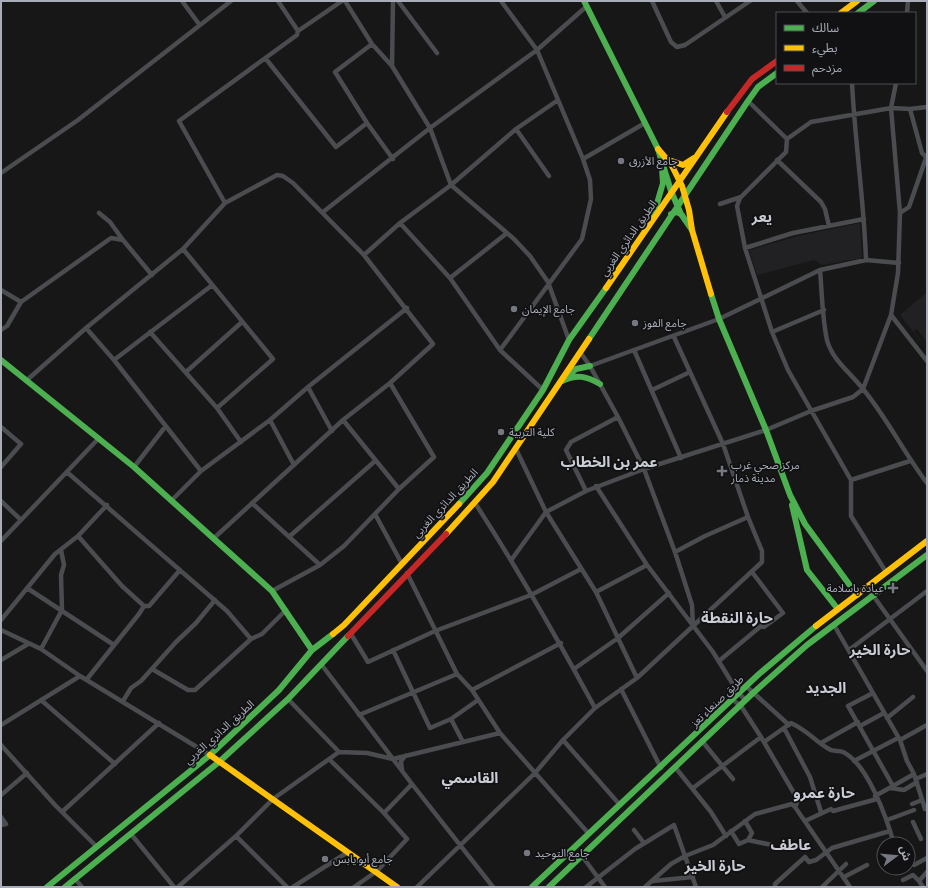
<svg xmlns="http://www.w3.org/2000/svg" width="928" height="888" font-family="Manrope,'Noto Sans Arabic',sans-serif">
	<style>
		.built { fill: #212123 }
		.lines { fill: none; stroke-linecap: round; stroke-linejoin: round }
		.street { stroke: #4b4c50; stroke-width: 4.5 }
		.fast { stroke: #4caf50; stroke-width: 6 }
		.slow { stroke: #ffc107; stroke-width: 6 }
		.jam { stroke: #c62828; stroke-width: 6 }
		.poi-dot { fill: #757880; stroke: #111113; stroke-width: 1.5 }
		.labels { text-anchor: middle; stroke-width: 3.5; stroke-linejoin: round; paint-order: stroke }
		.poi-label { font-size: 11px; fill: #a8adb8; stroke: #111113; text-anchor: start }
		.street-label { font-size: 11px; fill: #a8adb8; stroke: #111113 }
		.district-label { font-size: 15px; font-weight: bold; fill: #c9ccd4; stroke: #111113 }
	</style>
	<rect width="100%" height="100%" fill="#171717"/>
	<path class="built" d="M860,223L862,258L822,265L814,260L757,275L749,250L798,236Z
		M927,292V343L917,329L914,331L927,349L900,315Z"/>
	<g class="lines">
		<path class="street" d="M182,1L199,24
			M345,1L372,44L392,66L430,128L451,185L514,239L530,256L548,282L569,340
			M398,1L437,53
			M652,1L671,42L677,47L685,45L750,1
			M716,1L725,17
			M797,1L807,13
			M907,13L908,1
			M298,31L342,1
			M372,44L335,72L367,123L393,159
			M266,59L336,147L367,123
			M392,66L393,1
			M852,83C855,142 864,201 866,260
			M748,101L787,139
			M910,109L922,153L926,157
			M516,129L549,176
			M583,159L645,123
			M777,160L821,202L825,209L829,226
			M1,173L78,120L231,1
			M225,203L179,121L297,35L298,31L278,1
			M720,204L741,197
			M323,212L430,128L537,50L587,6
			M99,213L110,222L123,240
			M900,213L909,207L927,155
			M400,223L450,278L500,350L543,390
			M745,248L793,233L864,219
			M183,249L273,359L217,408L241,442
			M364,255L400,223L451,185L516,129L558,100
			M820,270C822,292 822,317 827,340C832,360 851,373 863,389C887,418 904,453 927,483
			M450,278L507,233
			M1,290L21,302
			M891,315L927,361
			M86,328L114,360L201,471
			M1,330L7,326L21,302L111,238L123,240L152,275
			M150,332L217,408
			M772,332L824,310
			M500,350L582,239L591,199L590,180L583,159L537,50L501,1
			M634,350L681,458
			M580,352L590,366L719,319L820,270L866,260L899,263
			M114,360L211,286
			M590,366L618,417L644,469L675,552L692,605L693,626
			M186,372L242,322
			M27,380L86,328L183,249L225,203L277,175L283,176L293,183L364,255L433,344L390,383L343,420L214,538
			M308,387L332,431
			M652,390L690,372
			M270,420L294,465
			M343,420L399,489
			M1,427L21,444L1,467
			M516,449L546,512L596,592L637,678
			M134,467L165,427
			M68,473L227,611L251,639
			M851,480L910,461
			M596,486L647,565L713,652L739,694L746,700
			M586,491L566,450L571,442L618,417
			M1,501L21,520
			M171,501L201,471L270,420L308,387L407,308
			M252,503L320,565
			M475,503C518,569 557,638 595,708
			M375,514L402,564
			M78,536L122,586L144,606
			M290,536L375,461
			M1,541L99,438
			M675,552L705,536L748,517
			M512,559L546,512L586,491L644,469L766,430L811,411L853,397L863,389L891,315L898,273L900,213L891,108L896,83
			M886,572L851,516V480L788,370L772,332L745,248L737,206L740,198L786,152L787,139L811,122L891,108L910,109L927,107
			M407,573L457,674L472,690L500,733L589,834
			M867,587L927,671
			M27,588L114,645
			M272,591L320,565L344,546L399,489L434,457L390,383
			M596,592L647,565
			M1,620L55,554L78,536L107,505
			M834,625L900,740L907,761L914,774L925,809L927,808
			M1,630L41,649L80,676L210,755
			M351,634L368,662L435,631L531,595L581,569
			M41,649L62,610L61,575L64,565L61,550
			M393,650L430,728L451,719L478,700
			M849,650L927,591
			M1,660L28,644
			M719,661L761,626L764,627L783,613L752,572
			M321,664L412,784L493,887
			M152,669L188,690H195L251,639L262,634L286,610
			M574,669L618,638L669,593
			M87,679L139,614L144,606H149L180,570
			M747,687L789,725
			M621,689L661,768
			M472,690L561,643
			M873,693L848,706L893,786L875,796
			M288,699L339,752
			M41,700L115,764
			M733,700L741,706L761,737L798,800L795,807L850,887
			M123,701L131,688L141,681L176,642L196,623L215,600
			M359,715L457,674
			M887,718L913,697
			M451,719L463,742
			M1,725L80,676
			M860,726L884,713
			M784,728L810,777L821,812
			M563,740L620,805
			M900,740L927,725
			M702,741L733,779
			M764,742L791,723C808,731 814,740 829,749C833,752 839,750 843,752C868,764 887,819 894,844
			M821,743L858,722
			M1,745L55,805L97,847
			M329,759L384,813L407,839L377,871L354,887
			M854,761L898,738
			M675,767L711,812L726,836
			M402,770L401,761L405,756
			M916,779L927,774
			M893,786L914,774
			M693,788L761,737
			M890,788L904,790L917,782
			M1,795L27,773
			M912,804L922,800
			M62,812L159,723
			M384,813L412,784
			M1,817L6,824L1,825
			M887,820L914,810
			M745,821L752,833L748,840
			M805,821L831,809L833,811L877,799
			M913,822L921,839
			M634,830L644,843
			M731,831L739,844L748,840L772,845
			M131,834L174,887
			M236,836L287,887
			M582,856L605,887
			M914,865L927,858
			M844,877L867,865
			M75,879L82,887
			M903,880L913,875L919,881
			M653,881L693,877
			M178,887L236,836L273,799L339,752L367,753L393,759L500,733
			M293,887L348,852
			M417,887L535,773L563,740L595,708L637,678L762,562V551L748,517L723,444L674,337
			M586,887L635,849L674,825L696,887
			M645,887L671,864L685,856L713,845L755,814L792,804L795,807
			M775,887V884L805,857L809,862L816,860L832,848L890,831
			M822,887L846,864
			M923,887L919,881L927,872"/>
		<path class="fast" d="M584,1L658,149L671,191L681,214L692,230
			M858,13L874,1
			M671,214L677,212L682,215
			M653,217L663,183L662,168
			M711,294L719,319L766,430L790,495L805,524L857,595
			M589,339L748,101L758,87L777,73
			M1,360L134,467L272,591L312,650
			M568,376L576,369L590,366
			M562,381C577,374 586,376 600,384
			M459,504L487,473L543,390L569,340L606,288
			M792,505L807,570L837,608
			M47,887L210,755L279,690L312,650L333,634
			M65,887L219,762L288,699L348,636
			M532,887L759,674L816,626
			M549,887L753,693L807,645L927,555"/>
		<path class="slow" d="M841,13L857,1
			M658,149L671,164L682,186L689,210L692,230L711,294
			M669,160L683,165L694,158
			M606,288L727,112
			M446,534L493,482L589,339
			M816,626L927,541
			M333,634L344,625L459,504
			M210,755L397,887"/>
		<path class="jam" d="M727,112L752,79L777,61
			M348,636L446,534"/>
	</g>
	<g class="poi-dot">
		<circle cx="621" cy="161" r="4"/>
		<circle cx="514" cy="309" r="4"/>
		<circle cx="635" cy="323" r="4"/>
		<circle cx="501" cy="432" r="4"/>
		<path d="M720 465h4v4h4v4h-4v4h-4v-4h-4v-4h4z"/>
		<path d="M891 582h4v4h4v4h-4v4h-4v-4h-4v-4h4z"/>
		<circle cx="527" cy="853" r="4"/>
		<circle cx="325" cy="859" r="4"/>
	</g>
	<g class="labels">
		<g class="poi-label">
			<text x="629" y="165">جامع الأزرق</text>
			<text x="522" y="313">جامع الإيمان</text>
			<text x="643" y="327">جامع الفوز</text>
			<text x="509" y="436">كلية التربية</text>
			<text x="731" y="469">مركز صحي غرب<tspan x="731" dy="13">مدينة ذمار</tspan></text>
			<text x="884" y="592" text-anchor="end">عيادة باسلامة</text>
			<text x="535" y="857">جامع التوحيد</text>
			<text x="333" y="863">جامع أبو يابس</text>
		</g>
		<g class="street-label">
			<text transform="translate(628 238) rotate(-55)" y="4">الطريق الدائري الغربي</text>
			<text transform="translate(445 503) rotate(-47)" y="4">الطريق الدائري الغربي</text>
			<text transform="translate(717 701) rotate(-44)" y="4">طريق صنعاء تعز</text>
			<text transform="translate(219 732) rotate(-42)" y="4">الطريق الدائري الغربي</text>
		</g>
		<g class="district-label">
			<text x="762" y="222">يعر</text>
			<text x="609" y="467">عمر بن الخطاب</text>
			<text x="737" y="623">حارة النقطة</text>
			<text x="880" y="655">حارة الخير</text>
			<text x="826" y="693">الجديد</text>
			<text x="470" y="783">القاسمي</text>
			<text x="824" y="798">حارة عمرو</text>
			<text x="791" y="850">عاطف</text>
			<text x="715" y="871">حارة الخير</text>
		</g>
	</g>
	<rect width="928" height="888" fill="none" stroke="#a8adb8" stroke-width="4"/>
	<rect x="776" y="12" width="140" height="72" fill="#111113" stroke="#4d4f55"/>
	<rect x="784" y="25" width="20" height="6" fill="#4caf50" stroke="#4d4f55"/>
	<text x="812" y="32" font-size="12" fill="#a8adb8">سالك</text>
	<rect x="784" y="45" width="20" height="6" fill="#ffc107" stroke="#4d4f55"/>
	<text x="812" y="52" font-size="12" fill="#a8adb8">بطيء</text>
	<rect x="784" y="65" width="20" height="6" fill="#c62828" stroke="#4d4f55"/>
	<text x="812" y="72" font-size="12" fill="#a8adb8">مزدحم</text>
	<g transform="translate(896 856) rotate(74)"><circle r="19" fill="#111113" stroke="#4d4f55"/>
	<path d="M0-3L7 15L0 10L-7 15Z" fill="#757880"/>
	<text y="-6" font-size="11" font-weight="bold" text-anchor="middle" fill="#a8adb8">ش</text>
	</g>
</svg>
